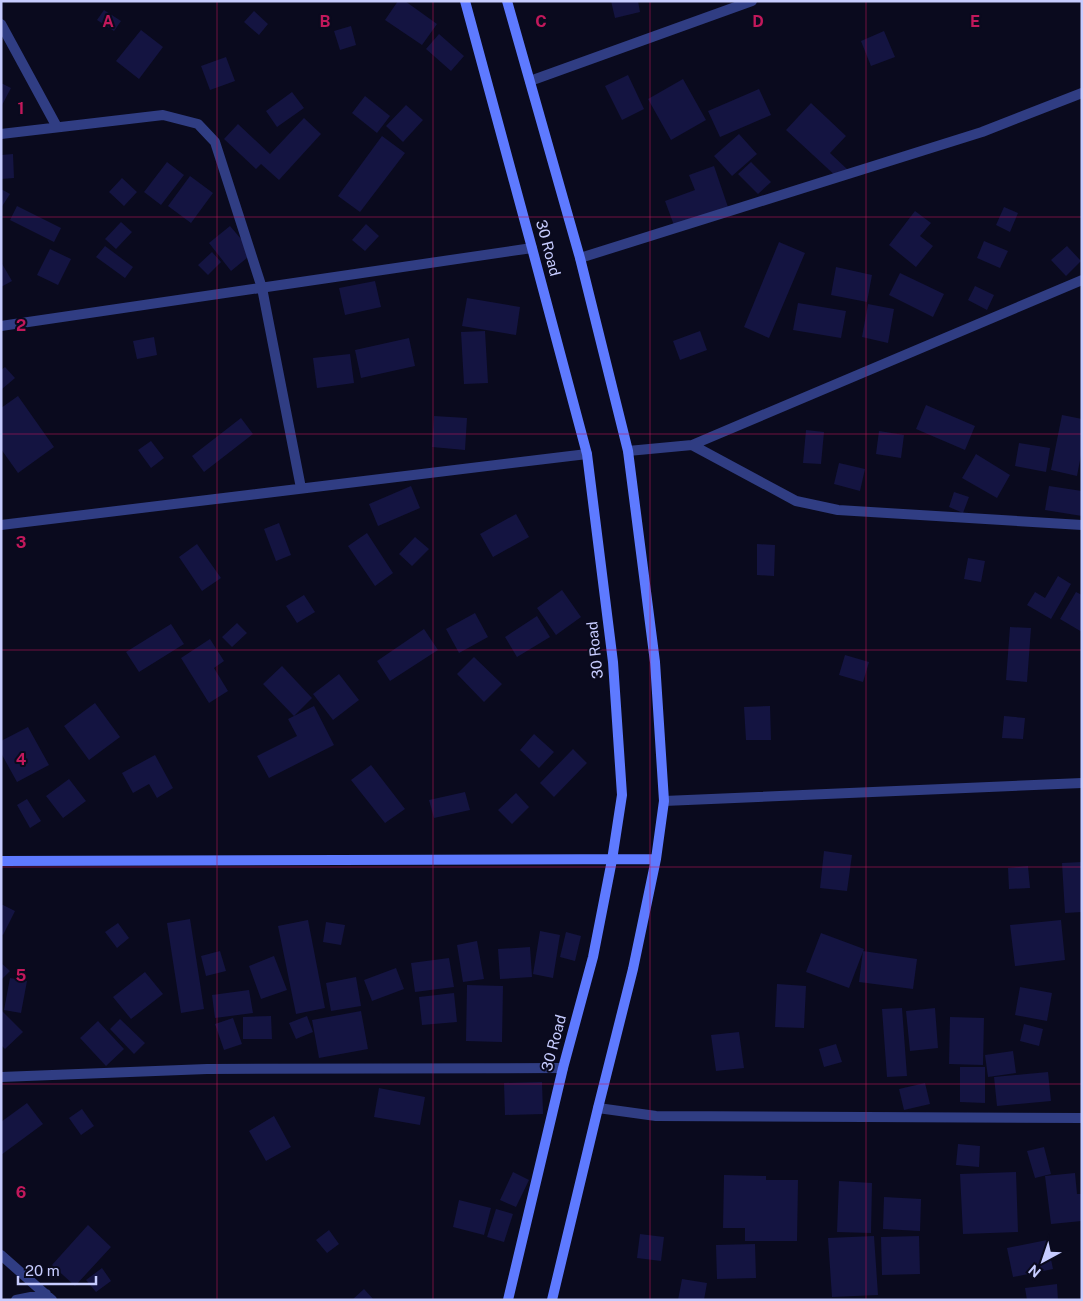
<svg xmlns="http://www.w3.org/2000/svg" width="1083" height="1301" font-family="'Public Sans',sans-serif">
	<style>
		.building { fill: #141441 }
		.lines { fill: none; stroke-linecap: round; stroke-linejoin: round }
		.street { stroke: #303d83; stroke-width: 10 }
		.secondary { stroke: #5e7aff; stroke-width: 10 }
		.grid { fill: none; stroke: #c2185b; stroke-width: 1; stroke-opacity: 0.55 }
		.labels { text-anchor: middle; stroke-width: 4; stroke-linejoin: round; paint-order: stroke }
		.street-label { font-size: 15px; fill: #c7ccff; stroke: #0a0a1e }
		.grid-label { font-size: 16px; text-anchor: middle; font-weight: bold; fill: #c2185b; stroke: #0a0a1e; stroke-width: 4; stroke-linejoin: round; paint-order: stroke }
	</style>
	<rect width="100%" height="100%" fill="#0a0a1e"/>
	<path class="building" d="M398,1H405L437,24L422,45L385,20Z
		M611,1H638L640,12L615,18Z
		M104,10L121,21L114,31L97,20Z
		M254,11L268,24L259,35L244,22Z
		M351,26L356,45L340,50L334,31Z
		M141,30L163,47L139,79L116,61Z
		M884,31L895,57L871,66L861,41Z
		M439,34L464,56L451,71L426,49Z
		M226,57L235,81L210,90L201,66Z
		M628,75L644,109L622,120L605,86Z
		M683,79L706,120L671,140L648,99Z
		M1,83L11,88L1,107Z
		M759,89L771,115L720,137L708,111Z
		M292,92L304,108L277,127L266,111Z
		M365,96L390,116L377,133L352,113Z
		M811,103L846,136L830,153L848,170L839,179L786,130Z
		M406,105L423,120L403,142L386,126Z
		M304,118L321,134L279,180L261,164L256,169L224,139L238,124L270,154Z
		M739,134L757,154L732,176L714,156Z
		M382,136L405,153L360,212L338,196Z
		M13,154L14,178L1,179V155Z
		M167,162L184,175L161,205L144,192Z
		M751,162L771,182L758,194L738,174Z
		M714,166L729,210L675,228L665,201L695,190L689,175Z
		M190,176L213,193L191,223L168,206Z
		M122,178L137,192L124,206L109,192Z
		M1,189L10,194L1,208Z
		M17,206L61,228L54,242L10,220Z
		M1004,207L1018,213L1010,232L996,225Z
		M915,211L931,223L920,236L933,246L916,267L889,245Z
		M121,222L132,232L116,249L105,239Z
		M366,224L379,236L365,251L352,240Z
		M230,226L253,253L231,271L209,243Z
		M984,241L1008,251L1000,268L977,258Z
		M779,242L805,253L769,338L744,327Z
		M105,246L133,267L125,278L96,257Z
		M1067,246L1081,261L1066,276L1051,260Z
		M50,249L71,259L58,285L37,275Z
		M212,252L221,262L208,275L198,265Z
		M1,262L12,281L1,287Z
		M836,267L872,275L867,302L831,295Z
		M900,273L944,294L933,317L889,295Z
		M375,281L381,307L345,315L339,288Z
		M975,286L994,295L987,310L968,300Z
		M467,298L520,307L516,335L462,326Z
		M798,303L846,311L841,338L793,330Z
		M868,304L894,309L888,343L862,337Z
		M485,331L488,383L464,384L461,332Z
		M700,331L707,350L680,360L673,341Z
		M154,337L157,355L137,359L133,341Z
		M409,338L415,366L361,378L355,350Z
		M350,354L354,383L317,388L313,358Z
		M5,367L15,378L2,389L1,370Z
		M18,396L54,447L18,473L1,449V408Z
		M926,405L975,426L965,450L916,429Z
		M1062,415L1082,419V450L1077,476L1051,470Z
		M434,416L467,418L465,450L432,447Z
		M241,418L253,434L204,472L192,456Z
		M806,430L824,432L821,464L803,463Z
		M879,431L904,435L901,458L876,454Z
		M151,441L164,458L151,468L138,450Z
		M1019,443L1050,448L1046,472L1015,466Z
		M976,454L1010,475L997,498L962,478Z
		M839,463L865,469L860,491L834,484Z
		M411,486L420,508L378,526L369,504Z
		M1049,486L1082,491V516L1045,510Z
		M954,492L969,497L963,513L949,507Z
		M516,514L529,537L493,557L480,534Z
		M279,523L291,555L276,561L264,529Z
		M367,533L393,573L375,586L348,546Z
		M415,537L429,549L412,566L399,554Z
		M197,544L221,578L202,591L179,557Z
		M757,544L775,545L774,576L757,575Z
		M968,558L985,561L981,582L964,579Z
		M1058,576L1071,584L1051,619L1027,605L1035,592L1045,598Z
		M562,590L581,617L556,635L537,608Z
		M1076,592L1082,595V632L1060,619Z
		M304,595L315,612L297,623L286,606Z
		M475,613L488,637L459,653L446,629Z
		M537,616L550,637L517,657L505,637Z
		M237,623L247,633L232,647L222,637Z
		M171,624L184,644L139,672L126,652Z
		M1010,627L1031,628L1027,682L1006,680Z
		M424,629L438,650L390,681L377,661Z
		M210,639L224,661L214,668L228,691L209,703L181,658Z
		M845,655L869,662L863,682L839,675Z
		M474,657L502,684L484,702L457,674Z
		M282,666L312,698L294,716L263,684Z
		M339,674L359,700L333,720L313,694Z
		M95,703L120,737L89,760L64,726Z
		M314,706L334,745L269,778L257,756L297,736L288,719Z
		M770,706L771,740H746L744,707Z
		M1004,716L1025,718L1023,739L1002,738Z
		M28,727L49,765L17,782L1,753V741Z
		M534,734L554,752L539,768L520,750Z
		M573,749L587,763L554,797L540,783Z
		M155,755L173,788L157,798L149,784L133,793L122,773Z
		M371,765L405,809L385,823L351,780Z
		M69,779L86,801L63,818L46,796Z
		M465,792L470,810L434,818L429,800Z
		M516,793L529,807L512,824L498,810Z
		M27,799L41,821L30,828L17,805Z
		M824,851L852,855L847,891L820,888Z
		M1082,862V912L1065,913L1062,863Z
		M1028,866L1030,888L1009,889L1008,868Z
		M1,904L15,911L3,935L1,934Z
		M190,919L204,1009L181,1013L167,923Z
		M308,920L325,1008L296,1014L278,926Z
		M1061,920L1065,960L1015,966L1010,925Z
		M326,922L345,925L341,945L323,942Z
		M118,923L129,938L117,948L105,932Z
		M540,931L560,935L553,978L533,974Z
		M566,932L581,936L575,961L560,957Z
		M821,933L864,949L849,988L806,972Z
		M477,941L484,979L463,982L457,945Z
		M530,947L532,977L500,979L498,949Z
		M220,951L226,971L206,976L201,956Z
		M863,951L917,959L913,989L859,982Z
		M274,956L287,990L261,999L249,966Z
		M449,958L454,987L415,992L411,963Z
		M1,963L10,971L1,980Z
		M396,968L404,989L372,1001L364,980Z
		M145,972L163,994L131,1019L113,997Z
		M356,977L361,1006L331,1011L326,983Z
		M10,978L27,981L21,1013L4,1010Z
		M777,984L806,986L804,1028L775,1027Z
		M467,985L503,986L502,1042L466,1041Z
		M1020,987L1052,993L1047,1021L1015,1015Z
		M249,990L253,1013L215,1018L212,995Z
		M454,993L457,1022L422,1025L419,997Z
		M902,1008L907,1076L887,1077L882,1009Z
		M935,1008L938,1048L910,1051L906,1011Z
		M1,1010L23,1032L5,1049L1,1045Z
		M361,1011L368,1049L319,1058L312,1020Z
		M271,1016L272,1039H243V1017Z
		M307,1016L313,1032L296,1039L289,1023Z
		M950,1017L984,1018L983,1065L949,1064Z
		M233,1018L242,1044L224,1050L215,1024Z
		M120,1019L145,1043L134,1054L110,1029Z
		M98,1021L124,1049L106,1066L80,1038Z
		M1024,1024L1043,1029L1039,1046L1020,1041Z
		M739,1032L744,1068L716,1071L711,1035Z
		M836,1044L842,1062L824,1067L819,1049Z
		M1013,1051L1016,1073L988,1077L985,1055Z
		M960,1067H985V1103L960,1102Z
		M1048,1072L1051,1101L997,1106L994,1077Z
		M542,1082L543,1114L505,1115L504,1083Z
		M925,1083L930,1104L904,1110L899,1089Z
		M379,1088L425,1097L420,1125L374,1117Z
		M27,1103L43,1124L1,1155V1122Z
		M82,1109L94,1126L81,1135L69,1118Z
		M274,1116L291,1147L266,1161L249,1131Z
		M958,1144L980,1146L979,1167L956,1165Z
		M1044,1147L1051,1174L1035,1178L1027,1151Z
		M513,1172L529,1180L516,1207L500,1200Z
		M1016,1172L1018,1232L963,1234L960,1174Z
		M1075,1173L1077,1194H1082V1221L1051,1224L1045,1176Z
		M724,1175L766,1176V1180H798L797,1241H745V1228H723Z
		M839,1181L872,1183L871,1233L837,1232Z
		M884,1197L921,1199L920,1231L883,1229Z
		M459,1200L491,1208L484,1235L453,1227Z
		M496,1209L513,1214L504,1242L487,1237Z
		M88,1225L111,1247L75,1286L52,1265Z
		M329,1230L339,1244L327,1253L316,1240Z
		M640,1234L664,1237L661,1261L637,1258Z
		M874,1236L878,1295L832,1297L828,1238Z
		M919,1236L920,1274L882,1275L881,1237Z
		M1047,1240L1053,1269L1013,1277L1007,1248Z
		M755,1244L756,1278L717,1279L716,1245Z
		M102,1268L111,1281L96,1292L86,1280Z
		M682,1279L707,1283L704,1300H678Z
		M1057,1284L1058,1300H1027L1025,1288Z
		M364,1289L374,1300H352Z"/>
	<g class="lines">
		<path class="street" d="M1,24L57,127
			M530,81L752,1
			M1,134L163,115L198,124L215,142L262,288L301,488
			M580,258L982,132L1082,93
			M1,326L532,248
			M692,445L796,501L838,510L1082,525
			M628,451L692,445L1082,280
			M1,525L587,454
			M664,801L1082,783
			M1,1077L207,1069L563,1068
			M598,1108L656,1116L1082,1118
			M1,1255L52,1300
			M16,1300L46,1294"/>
		<path class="secondary" d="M465,1L532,248L587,454L613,662L622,795L612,860L593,957L563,1068L508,1300
			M507,1L580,258L628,451L655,662L664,801L656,859L633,969L598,1108L552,1300
			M1,861L656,859"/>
	</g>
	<path class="grid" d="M217,1V1300M433,1V1300M650,1V1300M866,1V1300M1,217H1082M1,434H1082M1,650H1082M1,867H1082M1,1084H1082"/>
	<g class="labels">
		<g class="street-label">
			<text transform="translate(548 248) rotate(75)" y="5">30 Road</text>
			<text transform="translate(595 650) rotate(-96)" y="5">30 Road</text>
			<text transform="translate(554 1043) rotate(-75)" y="5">30 Road</text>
		</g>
	</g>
	<g class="grid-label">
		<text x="108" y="27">A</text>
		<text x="325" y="27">B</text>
		<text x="541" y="27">C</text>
		<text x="758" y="27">D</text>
		<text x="975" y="27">E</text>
		<text x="21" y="114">1</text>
		<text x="21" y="331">2</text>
		<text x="21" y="548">3</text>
		<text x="21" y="765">4</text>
		<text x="21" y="981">5</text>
		<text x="21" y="1198">6</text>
	</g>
	<rect width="1083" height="1301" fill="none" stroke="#c7ccff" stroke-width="5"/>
	<g transform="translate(1043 1261) rotate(220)" stroke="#0a0a1e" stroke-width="4" paint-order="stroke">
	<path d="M0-4L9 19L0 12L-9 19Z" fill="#c7ccff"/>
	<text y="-8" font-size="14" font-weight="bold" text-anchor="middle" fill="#c7ccff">N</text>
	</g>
	<path d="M18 1276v8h78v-8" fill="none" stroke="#c7ccff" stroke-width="2.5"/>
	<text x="25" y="1276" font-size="15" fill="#c7ccff" stroke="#0a0a1e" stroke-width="4" paint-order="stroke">20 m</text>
</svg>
